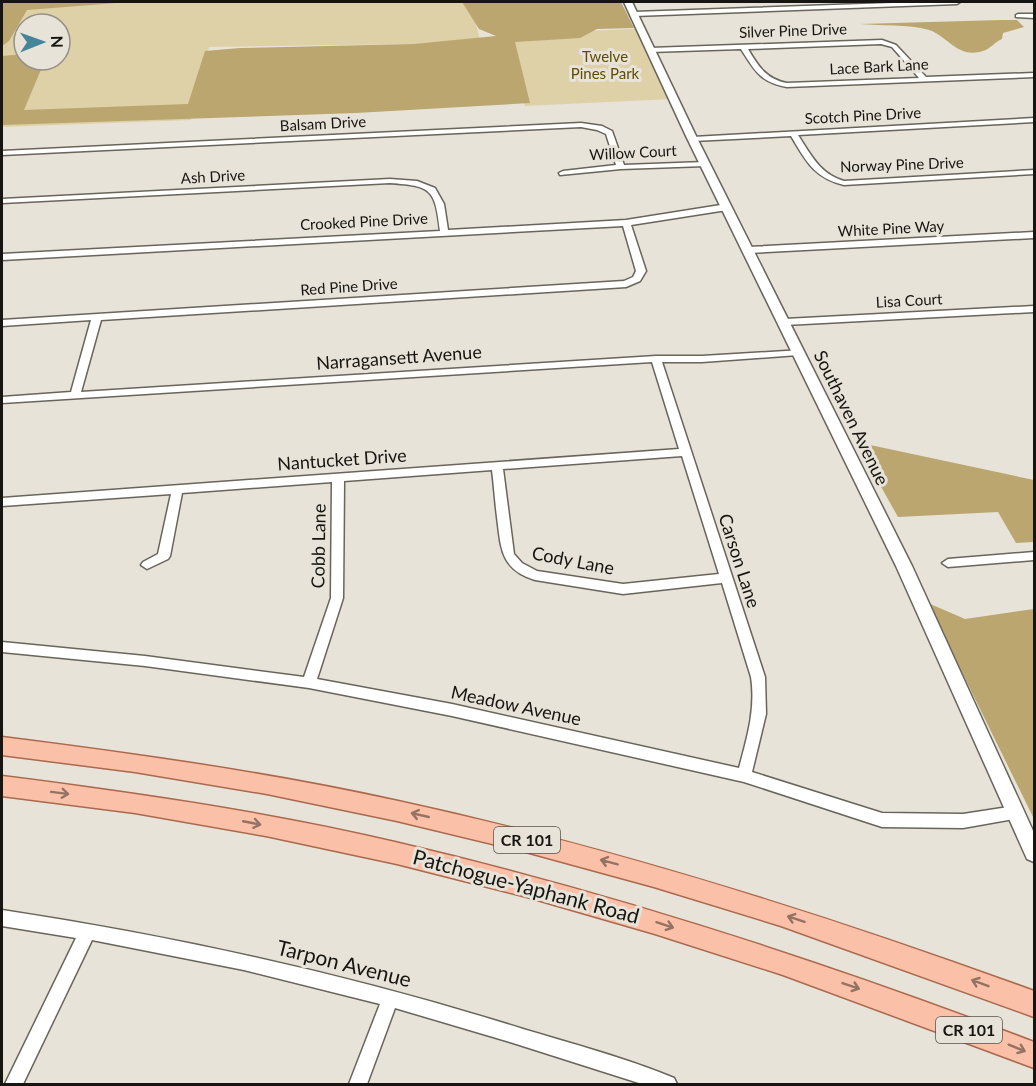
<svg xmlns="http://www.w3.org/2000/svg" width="1036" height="1086" font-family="Lato,sans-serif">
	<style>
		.green { fill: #ded0a7; fill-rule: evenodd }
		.forest { fill: #baa66e }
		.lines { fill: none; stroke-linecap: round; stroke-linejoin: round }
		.minor-casing { stroke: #69655b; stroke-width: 3 }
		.tertiary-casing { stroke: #69655b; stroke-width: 3 }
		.primary-casing { stroke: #aa694d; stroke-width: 3 }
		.minor { fill: #fff; fill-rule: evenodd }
		.tertiary { fill: #fff; fill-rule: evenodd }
		.primary { fill: #fbc0a8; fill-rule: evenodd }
		.oneway { stroke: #947364 }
		.labels { text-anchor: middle; stroke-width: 6; stroke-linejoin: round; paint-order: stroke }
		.far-street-label { font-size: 15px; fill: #161511; stroke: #e7e3d8 }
		.far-park-label { font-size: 15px; fill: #604c02; stroke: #e7e3d8 }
		.shield { fill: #e7e3d8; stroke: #55534d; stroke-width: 1.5 }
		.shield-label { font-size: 16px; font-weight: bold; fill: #161511 }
		.street-label { font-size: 18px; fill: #161511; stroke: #e7e3d8 }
		.near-street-label { font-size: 21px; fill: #161511; stroke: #e7e3d8 }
	</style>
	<rect width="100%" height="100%" fill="#e7e3d8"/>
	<path class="green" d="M2,2H470L481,43L209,47L191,120L2,127ZM24,24H60V60H24Z
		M636,29L671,99L525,106L506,34Z"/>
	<path class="forest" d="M2,2H129L27,10L9,41L2,46Z
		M462,2H621L634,28L597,29L580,38L515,42L530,103L356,113L2,125V56L24,54V60H45L24,110L188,104L205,51L240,48L414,44L496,36L479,29Z
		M1001,20H1017L1024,27L1003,33L1002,39C995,42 990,49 983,51C957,59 948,36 929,30C908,24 882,26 860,24Z
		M856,442L1034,480V542L1016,543L998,512L898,517Z
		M928,603L965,619L1034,609V819Z"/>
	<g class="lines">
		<defs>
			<path id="minor" d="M921,2H960L957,4L634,16L631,14L634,12Z
				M1018,14H1034V18L1016,17V15Z
				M882,40L896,45L926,77L1034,73V77L787,87C760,82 755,71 741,49L650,52L647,50L650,48ZM881,44L892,47L919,78L787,83C766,79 758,66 748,49Z
				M1034,118V122L798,135C811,155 820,174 844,181L1034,170V174L844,185C814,178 806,161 791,136L693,141L689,139L693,137Z
				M581,123L602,126L612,131L624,165L705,162L709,164L705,166L621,169L560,175L559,173L563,171L616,165L606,134L597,130L581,127L2,155V151Z
				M390,179L417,181L435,188L444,204L448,230L626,220L727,204L731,207L727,210L631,225L646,271L640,281L626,287L101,320L81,392L656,356H702L802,350L803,352L798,355L702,362H662L765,677L766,714L752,772L882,813L963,814L1015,806L1020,808L1022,813L1020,818L963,828L882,827L744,782L452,716L309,688L145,666L2,652V642L145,656L304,677L331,598L332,482L182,493L170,556L168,559L147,569L141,565L143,562L158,554L171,494L2,506V498L679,449L652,362L2,403V397L71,392L91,320L2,326V320L624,281L633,277L636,271L623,226L2,260V254L440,231C435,189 432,186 390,183L2,203V199ZM682,456L719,574L623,584L537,571L522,563L514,554L503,469ZM492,470C494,486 495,501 497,517C501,548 500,569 535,580L623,594L722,583L751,677C756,709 747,738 739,768L452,704L317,679L343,598L344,481Z
				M1034,232V238L749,253L745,250L749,247Z
				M1034,306V312L785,325L780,322L785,319Z
				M1034,552V560L948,567L942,563L948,559Z
				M2,910C179,937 352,975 523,1029C573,1044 626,1058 674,1078L677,1084H642L510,1042L395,1008L367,1084H349L380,1004L244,970L92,940L23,1084H5L76,938L2,926Z"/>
			<path id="tertiary" d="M624,2H632L696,136L912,566L1034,833V862L1027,859L896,566L686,136Z"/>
			<path id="primary" d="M2,737C135,754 267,772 398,801C615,848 826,915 1034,991V1017L781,926L654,887L526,852L397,821L267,794L135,772L2,755Z
				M2,776C135,793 268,812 399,843C616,894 827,963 1034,1042V1068L783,975L655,934L527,897L397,864L266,836L135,813L2,796Z"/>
		</defs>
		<use href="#minor" class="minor-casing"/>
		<use href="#tertiary" class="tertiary-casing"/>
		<use href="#primary" class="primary-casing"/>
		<use href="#minor" class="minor"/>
		<use href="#tertiary" class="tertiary"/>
		<use href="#primary" class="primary"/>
	</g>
	<defs><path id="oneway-shaft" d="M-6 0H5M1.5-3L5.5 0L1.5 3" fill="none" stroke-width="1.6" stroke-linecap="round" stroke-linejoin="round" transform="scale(1.5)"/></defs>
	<g class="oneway">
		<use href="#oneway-shaft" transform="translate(60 793) rotate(7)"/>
		<use href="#oneway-shaft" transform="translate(420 815) rotate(-167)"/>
		<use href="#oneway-shaft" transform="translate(252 823) rotate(11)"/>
		<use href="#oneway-shaft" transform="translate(609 862) rotate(-165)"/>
		<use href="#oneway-shaft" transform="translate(796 919) rotate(-162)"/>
		<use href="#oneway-shaft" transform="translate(665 925) rotate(18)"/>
		<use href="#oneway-shaft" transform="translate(980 983) rotate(-159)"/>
		<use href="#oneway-shaft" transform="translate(851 986) rotate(19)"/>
		<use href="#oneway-shaft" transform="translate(1017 1048) rotate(22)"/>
	</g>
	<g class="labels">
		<g class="far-street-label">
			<text transform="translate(793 31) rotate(-2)" y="5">Silver Pine Drive</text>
			<text transform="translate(879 67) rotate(-3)" y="5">Lace Bark Lane</text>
			<text transform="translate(863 116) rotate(-3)" y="5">Scotch Pine Drive</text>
			<text transform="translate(323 124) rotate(-3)" y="5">Balsam Drive</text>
			<text transform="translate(633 153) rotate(-3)" y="5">Willow Court</text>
			<text transform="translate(902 165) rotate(-2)" y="5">Norway Pine Drive</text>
			<text transform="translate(213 177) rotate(-3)" y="5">Ash Drive</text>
			<text transform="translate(364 222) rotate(-3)" y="5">Crooked Pine Drive</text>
			<text transform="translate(891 229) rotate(-3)" y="5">White Pine Way</text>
			<text transform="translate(349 287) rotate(-4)" y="5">Red Pine Drive</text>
			<text transform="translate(909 301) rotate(-3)" y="5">Lisa Court</text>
		</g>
		<g class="far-park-label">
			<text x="605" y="62">Twelve<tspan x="605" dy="17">Pines Park</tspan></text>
		</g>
		<g class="shield">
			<rect x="494" y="827" width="66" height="26" rx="4.5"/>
			<rect x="936" y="1017" width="66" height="26" rx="4.5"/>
		</g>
		<g class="shield-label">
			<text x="527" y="846">CR 101</text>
			<text x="969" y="1036">CR 101</text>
		</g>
		<g class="street-label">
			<text transform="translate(399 358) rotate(-4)" y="6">Narragansett Avenue</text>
			<text transform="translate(851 418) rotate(64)" y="6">Southaven Avenue</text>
			<text transform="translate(342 460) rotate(-4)" y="6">Nantucket Drive</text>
			<text transform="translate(319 546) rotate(-89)" y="6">Cobb Lane</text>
			<text transform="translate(573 561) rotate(11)" y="6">Cody Lane</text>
			<text transform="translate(739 561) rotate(72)" y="6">Carson Lane</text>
			<text transform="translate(516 706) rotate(12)" y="6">Meadow Avenue</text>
		</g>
		<g class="near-street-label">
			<text transform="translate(526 887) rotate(15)" y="7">Patchogue-Yaphank Road</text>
			<text transform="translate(344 964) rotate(14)" y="7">Tarpon Avenue</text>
		</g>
	</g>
	<rect width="1036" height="1086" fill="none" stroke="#161511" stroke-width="6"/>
	<g transform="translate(42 42) rotate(89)"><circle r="28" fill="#e7e3d8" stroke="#939188" stroke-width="1.5"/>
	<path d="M0-4.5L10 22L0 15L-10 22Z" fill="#458499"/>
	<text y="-9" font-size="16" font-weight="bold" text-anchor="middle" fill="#161511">N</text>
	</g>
</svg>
